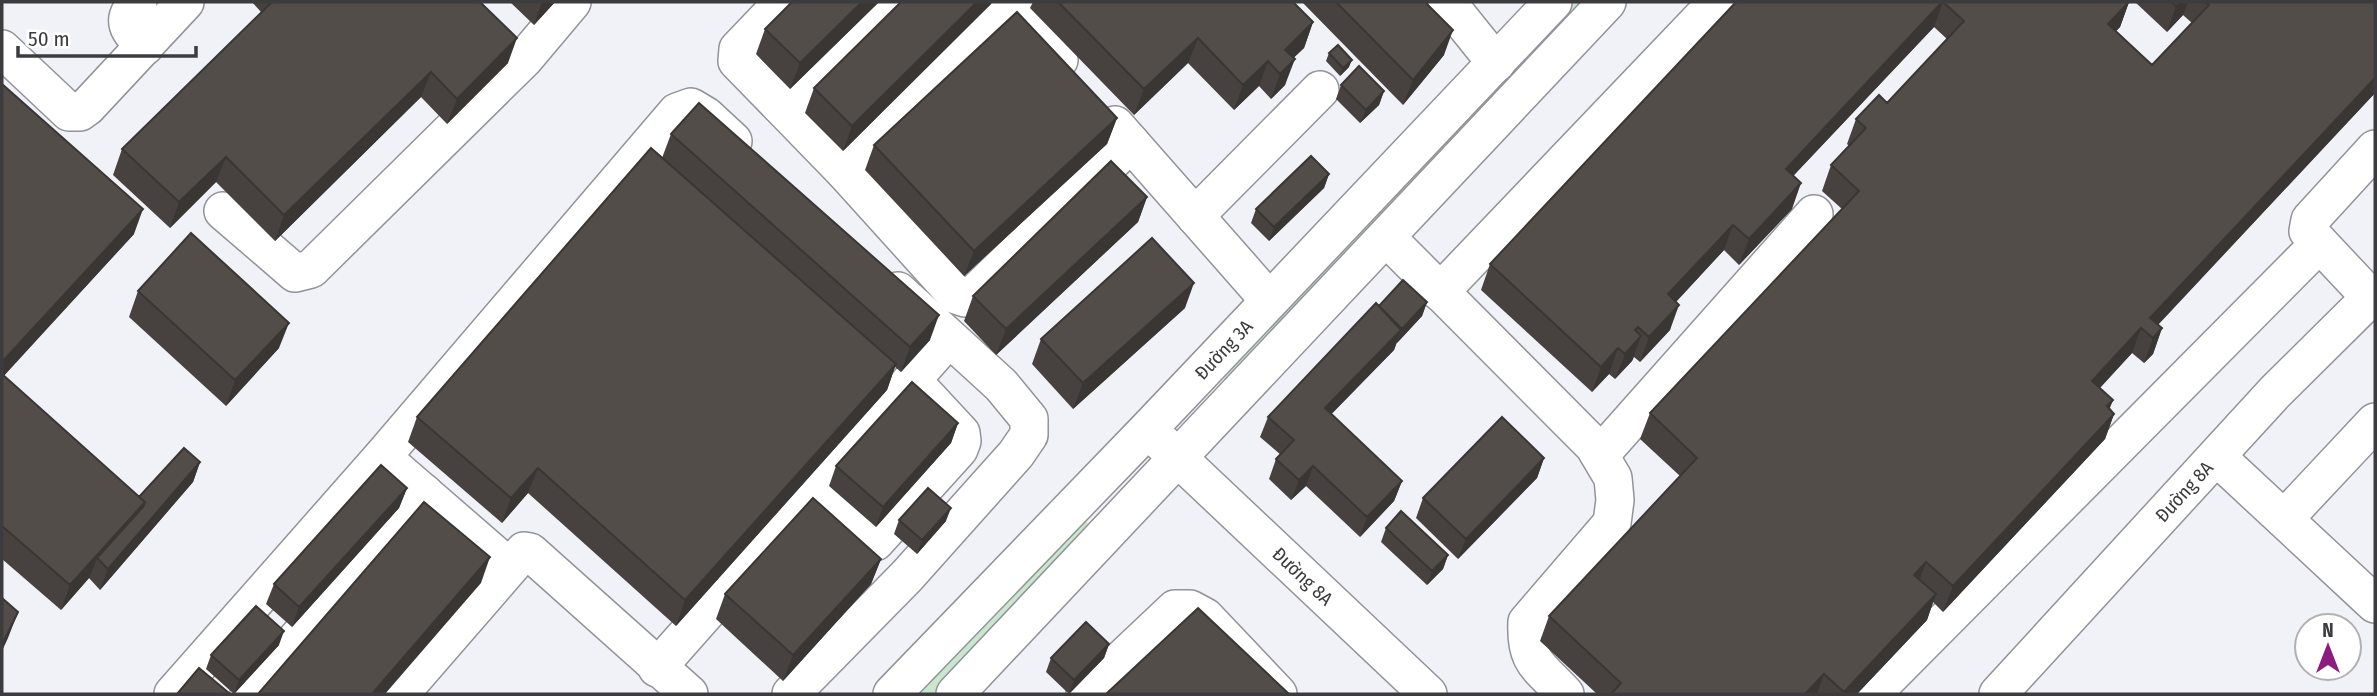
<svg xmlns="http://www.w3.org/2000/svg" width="2377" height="696" font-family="'Fira Sans Condensed',sans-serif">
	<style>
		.green { fill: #c8e7cd }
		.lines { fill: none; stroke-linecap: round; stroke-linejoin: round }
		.minor-casing { stroke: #929399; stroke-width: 40 }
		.minor { stroke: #fff; stroke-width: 37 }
		.wall { fill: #474240 }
		.shaded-wall { fill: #3a3634 }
		.building { fill: #534d4a; stroke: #3a3634; stroke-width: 2 }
		.labels { text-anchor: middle; stroke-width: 7; stroke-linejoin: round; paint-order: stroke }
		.street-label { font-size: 19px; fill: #3c3c3f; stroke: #fff }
	</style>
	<rect width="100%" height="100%" fill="#f1f2f8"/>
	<path class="green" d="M1571,2H1590L1229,383L1219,374Z
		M1082,517L1092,528L936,694H911Z"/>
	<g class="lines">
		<defs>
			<g id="minor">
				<path d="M138,2C119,21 129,31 145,46"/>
				<path d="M783,2L738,49L737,61L845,172L956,295L965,298L973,295L1131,143"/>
				<path d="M1009,2L1059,60"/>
				<path d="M1447,2L1496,63"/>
				<path d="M2,49L69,112H80L87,107L185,2"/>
				<path d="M781,106L889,2"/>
				<path d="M1115,125L1269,300"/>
				<path d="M845,172L1008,2"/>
				<path d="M223,211L295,273L311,269L524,59L572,2"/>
				<path d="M1195,216L1320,90"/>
				<path d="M1386,237L1594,446L1613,478L1615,500L1612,523L1527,622C1525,663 1539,666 1565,694"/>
				<path d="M1440,292L1717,2"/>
				<path d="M2371,298L2308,231L2310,220L2375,149"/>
				<path id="s1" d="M1159,440L1428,694"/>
				<path d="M1600,455L1814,214"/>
				<path d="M382,457L509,567"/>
				<path d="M2217,457L2375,604"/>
				<path d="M816,488L875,542L959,449L962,441L961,433L922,391"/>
				<path d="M2284,519L2375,422"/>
				<path d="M657,668L949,338"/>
				<path d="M173,694L382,457L677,112L691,107L706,116L733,141"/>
				<path d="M249,694L424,493"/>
				<path d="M400,694L524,551L530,552L689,694"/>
				<path d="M791,694L907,576L1016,454L1029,435V419L1001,385L898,291"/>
				<path id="s2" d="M892,694L1148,429L1553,2"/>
				<path d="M955,694L1607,2"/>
				<path d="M1085,694L1175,609H1190L1205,617L1278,694"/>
				<path d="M1872,694L2319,244"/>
				<path id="s3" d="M1998,694L2275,392L2375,293"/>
			</g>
		</defs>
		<use href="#minor" class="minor-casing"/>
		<use href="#minor" class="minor"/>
	</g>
	<path class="wall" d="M252,2H480L508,63L447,124L421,97L275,241L216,182L170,228L113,175L122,149L261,12Z
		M510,2H555L534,25Z
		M792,2H879L790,89L756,54L765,29Z
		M901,2H992L991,4L843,151L805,113L814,88Z
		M1033,2H1293L1313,22L1304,48L1293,58L1285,85L1271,99L1259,86L1234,110L1188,63L1134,115L1030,8Z
		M1302,2H1425L1444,55L1403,105Z
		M1736,2H2129L2120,27L2116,31L2152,65L2192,23L2183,15L2167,32L2135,2H2375V93L2158,325L2162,328L2153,354L2144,363L2132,353L2100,388L2113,400L2109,409L2114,414L2105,439L1943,612L1933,602L1927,620L1857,694H1597L1540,641L1549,616L1680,476L1640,439L1650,413L1842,209L1822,191L1831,165L1849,146L1847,144L1856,119L1887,103L1947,39L1934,27L1793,176L1792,209L1739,265L1724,250L1676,302L1670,330L1640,362L1634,357L1632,361L1615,379L1609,374L1592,392L1481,290L1490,264Z
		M1329,53L1349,67L1340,76L1326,61Z
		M2,84L134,234L3,376L139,497L200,462L193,482L100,590L89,578L61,610L2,559Z
		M1341,85L1384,91L1379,105L1360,123L1336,99Z
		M1117,118L1107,144L964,276L865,170L874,145Z
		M671,134L930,340L901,372L895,367L887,390L676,626L528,493L502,523L408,442L417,417L662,158Z
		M1329,174L1324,188L1269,241L1251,223L1256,209Z
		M1147,197L1138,222L996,355L964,321L973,296Z
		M138,291L279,348L226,406L129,317Z
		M1427,302L1422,316L1397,343V342L1394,350L1331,414L1402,481L1394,501L1360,537L1306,486L1291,500L1269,479L1276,459L1281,455L1260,437L1268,417L1379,306Z
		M1185,308L1073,409L1032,364L1041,339Z
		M958,423L951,443L876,527L829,486L836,466Z
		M1544,458L1537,478L1458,559L1416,518L1423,498Z
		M407,488L399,508L292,627L266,604L274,584Z
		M899,520L946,521L917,554L894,534Z
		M1386,528L1448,555L1443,569L1427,585L1381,542Z
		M881,559L871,584L783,681L716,619L725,594Z
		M1109,644L1104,658L1069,694L1046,672L1051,658Z
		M279,645L234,694L206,669L211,655Z"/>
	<path class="shaded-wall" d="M542,2H555L534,25Z
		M862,2H879L790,89L800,63Z
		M977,2H992L991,4L843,151L852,126Z
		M1943,2L1934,27L1776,194L1786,169Z
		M2129,2L2120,27L2099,49L2108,24Z
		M2181,2H2188L2183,15L2167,32L2176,6Z
		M1313,22L1304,48L1279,72L1285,50Z
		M1453,30L1444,55L1403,105L1413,80Z
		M517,38L508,63L447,124L457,99Z
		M1198,38L1188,63L1134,115L1144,89Z
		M1295,59L1285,85L1271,99L1280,74Z
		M1352,60L1349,67L1340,76L1343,68Z
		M1268,61L1259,86L1234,110L1243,85Z
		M431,72L421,97L275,241L284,215Z
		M2375,78V93L2149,334L2150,318Z
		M1384,91L1379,105L1360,123L1366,110Z
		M1117,118L1107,144L964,276L974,251Z
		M226,157L216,182L170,228L179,202Z
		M1329,174L1324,188L1269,241L1274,227Z
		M1801,183L1792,209L1739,265L1749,239Z
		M1147,197L1138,222L996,355L1006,329Z
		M143,209L134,234L2,378V362Z
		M1733,225L1724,250L1659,320L1668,294Z
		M1194,283L1185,308L1073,409L1083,383Z
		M1427,302L1422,316L1397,343L1402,329Z
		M1679,305L1670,330L1640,362L1649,337Z
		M939,315L930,340L901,372L910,347Z
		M289,323L279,348L226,406L235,380Z
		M1638,327L1630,348L1641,336L1632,361L1615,379L1635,330Z
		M2141,328L2132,353L2083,406L2092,381Z
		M2162,328L2153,354L2144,363L2153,338Z
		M1401,330L1394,350L1318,428L1325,408Z
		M1618,348L1609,374L1592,392L1601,367Z
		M896,364L887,390L676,626L685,600Z
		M2113,400L2103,425L2114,414L2105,439L1943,612L1953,586Z
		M958,423L951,443L876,527L883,507Z
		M1544,458L1537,478L1458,559L1466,539Z
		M200,462L193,482L100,590L108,569Z
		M1313,466L1306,486L1291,500L1299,480Z
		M538,468L528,493L502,523L511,498Z
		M1402,481L1394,501L1360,537L1367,517Z
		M407,488L399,508L292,627L299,607Z
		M145,502L136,527L97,558L89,578L61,610L70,585Z
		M951,508L946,521L917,554L922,540Z
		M1448,555L1443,569L1427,585L1432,571Z
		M490,557L481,583L385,694H372Z
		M881,559L871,584L783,681L793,655Z
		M1926,562L1917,587L1914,575Z
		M1936,594L1927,620L1857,694H1843Z
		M18,612L8,638L2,651V645Z
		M284,631L279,645L234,694L239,680Z
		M1109,644L1104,658L1069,694L1074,680Z
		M1824,674L1817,694H1805Z"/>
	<path class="building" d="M272,2H480L517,38L457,99L431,72L284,215L226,157L179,202L122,149Z
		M792,2H862L800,63L765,29Z
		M901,2H977L852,126L814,88Z
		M1058,2H1293L1313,22L1285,50L1295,59L1280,74L1268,61L1243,85L1198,38L1144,89Z
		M1336,2H1425L1453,30L1413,80Z
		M1736,2H1942L1786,169L1801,183L1749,239L1733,225L1668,294L1679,305L1649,337L1638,327L1635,330L1641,336L1625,354L1618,348L1601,367L1490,264Z
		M1943,2H2129L2108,24L2152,65L2209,5L2205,2H2375V78L2150,318L2162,328L2153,338L2141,328L2092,381L2113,400L2107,406L2114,414L1953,586L1926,562L1914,575L1936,594L1844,692L1824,674L1805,694H1611L1621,683L1549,616L1697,458L1650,413L1859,191L1831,165L1866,128L1856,119L1879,95L1887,103L1964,21Z
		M2171,2H2181L2176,6Z
		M1017,12L1117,118L974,251L874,145Z
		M1338,45L1352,60L1343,68L1329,53Z
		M1359,66L1384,91L1366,110L1341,85Z
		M2,84L143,209L2,362Z
		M699,103L939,315L910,347L671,134Z
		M651,148L896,364L685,600L538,468L511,498L417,417Z
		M1311,156L1329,174L1274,227L1256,209Z
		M1111,161L1147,197L1006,329L973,296Z
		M191,233L289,323L235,380L138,291Z
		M1152,238L1194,283L1083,383L1041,339Z
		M1403,280L1427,302L1402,329L1379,306Z
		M1376,303L1401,330L1325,408L1402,481L1367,517L1313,466L1299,480L1276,459L1294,440L1268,417Z
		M2,374L145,502L70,585L2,526Z
		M912,382L958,423L883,507L836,466Z
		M1502,417L1544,458L1466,539L1423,498Z
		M184,448L200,462L108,569L97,558L143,507L145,502L139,497Z
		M381,465L407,488L299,607L274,584Z
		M928,488L951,508L922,540L899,520Z
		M813,498L881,559L793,655L725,594Z
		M424,502L490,557L372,694H258Z
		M1401,511L1448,555L1432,571L1386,528Z
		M2,598L18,612L2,645Z
		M256,606L284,631L239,680L211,655Z
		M1198,608L1289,694H1106Z
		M1086,622L1109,644L1074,680L1051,658Z
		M199,668L229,693L228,694H177Z"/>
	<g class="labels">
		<g class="street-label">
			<text dy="7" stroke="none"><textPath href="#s2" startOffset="478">Đường 3A</textPath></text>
			<text dy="7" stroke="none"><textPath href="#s3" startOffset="275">Đường 8A</textPath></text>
			<text dy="7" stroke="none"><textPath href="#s1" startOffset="198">Đường 8A</textPath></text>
		</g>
	</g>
	<rect width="2377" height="696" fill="none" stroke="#3c3c3f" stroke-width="7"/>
	<g transform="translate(2328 647)"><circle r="33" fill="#ffffff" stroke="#b1b1b2" stroke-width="2"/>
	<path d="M0-5L12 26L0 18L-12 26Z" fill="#8c1d80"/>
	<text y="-10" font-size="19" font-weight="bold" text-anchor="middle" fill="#3c3c3f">N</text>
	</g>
	<path d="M18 46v10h178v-10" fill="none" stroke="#3c3c3f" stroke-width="3.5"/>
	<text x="28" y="46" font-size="21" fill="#3c3c3f" stroke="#ffffff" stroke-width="5" paint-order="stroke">50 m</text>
</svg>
